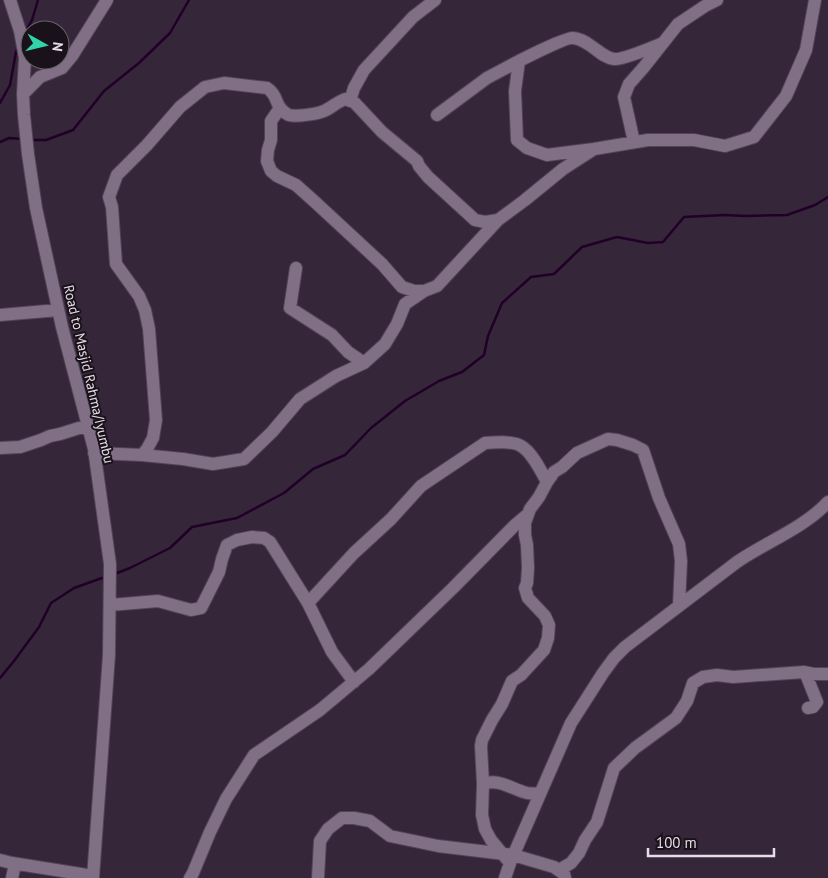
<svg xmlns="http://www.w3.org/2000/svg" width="828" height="878" font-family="'PT Sans',sans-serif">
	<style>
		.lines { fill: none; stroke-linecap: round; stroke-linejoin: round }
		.stream { stroke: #210028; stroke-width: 2.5 }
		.minor-casing { stroke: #514454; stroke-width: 14 }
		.minor { stroke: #816f86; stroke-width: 12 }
		.labels { text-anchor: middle; stroke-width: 4; stroke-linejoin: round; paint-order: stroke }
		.street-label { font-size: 14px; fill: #e7dde9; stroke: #19121a }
	</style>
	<rect width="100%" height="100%" fill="#352639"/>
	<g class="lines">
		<path class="stream" d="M25,33L32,20L38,0
			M0,103L10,85L16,52L18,47
			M30,140H46L73,130L104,91L139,63L170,33L189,0
			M0,142L9,138L22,139
			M117,573L130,568L170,548L192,527L237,518L284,493L313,469L345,455L371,428L405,401L439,381L462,372L484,355L488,336L502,303L531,277L554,274L582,247L617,237L648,243L663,242L684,217L724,215L746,216L787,215L815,205L828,197
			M0,678L14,661L39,627L51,603L74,588L102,578"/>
		<defs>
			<path id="minor" d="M10,0L20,31L25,58L23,94L24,115L28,154L36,208L62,327L94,449L110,564L109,655L93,878
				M663,43C653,47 623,60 614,59C601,58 589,39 573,38C566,37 529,56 519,61L515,91L517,140L527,148L547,155L594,149L648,140H694L725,146L754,137L786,96L806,50L815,0
				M23,94L40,77L62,68L72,56L107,0
				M350,101L354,88L364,70L413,17L435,0
				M280,108L271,121V140L268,150L267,161L271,171L277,176L296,185L315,202L382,264L402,287L414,291H424L437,286L498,220
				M437,115L487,78L519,61
				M634,142L624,97L629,84L644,67L678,24L705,6L717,0
				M296,268L290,308L332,335L348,352L364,363
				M0,315L58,310
				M0,448L20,447L41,440L50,436L60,434L79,428H88
				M94,453L142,455L147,449L153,438L156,420L149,329L145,310L139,296L116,264L112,207L109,197L117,175L147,145L180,107L205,87L224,83L267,88C278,95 275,104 282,110C284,112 286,114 289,115C296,117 317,114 324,111C331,108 337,102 345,99L354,102L382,132L417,161L419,166L428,177L475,220L485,222L498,220L525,200L563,169L594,149
				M142,455L183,459L213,464L244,459L272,432L300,399L336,376L364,363L385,344L397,324L405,304L424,291
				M308,603L354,553L391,519L421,486L485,443C494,442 514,441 521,446C532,452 541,471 547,482
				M110,605L158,601L191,610L201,608L219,572L222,559L227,545L237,540L252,537L264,538L270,542L308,603L332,652L354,682
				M808,708L813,707L817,702L807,677L814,674H828
				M483,784C499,778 511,789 527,793C531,794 536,793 540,794
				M0,860L12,863L93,876
				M510,863L491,840L485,829L482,815L483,784L481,746L482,740L492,720L502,704L512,681L521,675L544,650L548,638L549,625L545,616L528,598L525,588L527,583L528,568L527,545L525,535V523L530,509L539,497L547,482L554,472L562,467L577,453L608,439L617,440L633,445L643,450L659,498L679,544L681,561L679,606
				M559,870L571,863L579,853L585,840L597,822L614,768L635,748L676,718L687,701L693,683L703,677L717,675L733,677L804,672L814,674
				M12,878L15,864
				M190,878L193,873L210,832L226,799L254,755L320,710L369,669L453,588L515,525L528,514
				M318,878L320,841L328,829L342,818H354L370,821L390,836L438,846L513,855L554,867L564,874L565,878
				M505,878L510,863L571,723L603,673L614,658L625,647L737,562C766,542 804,528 828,502"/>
		</defs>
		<use href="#minor" class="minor-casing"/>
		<use href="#minor" class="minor"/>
	</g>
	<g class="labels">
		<g class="street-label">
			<text transform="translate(89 374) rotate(77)" y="5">Road to Masjid Rahma/Iyumbu</text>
		</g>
	</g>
	<g transform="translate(45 45) rotate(98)"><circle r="24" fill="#19121a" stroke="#6b636d"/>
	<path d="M0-4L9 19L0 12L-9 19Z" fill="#31d4a9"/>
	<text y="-8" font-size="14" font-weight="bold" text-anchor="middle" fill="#e7dde9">N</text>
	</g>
	<path d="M648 848v8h126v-8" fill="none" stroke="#e7dde9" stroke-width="2.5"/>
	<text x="656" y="848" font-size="15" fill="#e7dde9" stroke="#19121a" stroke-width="4" paint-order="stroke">100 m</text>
</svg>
